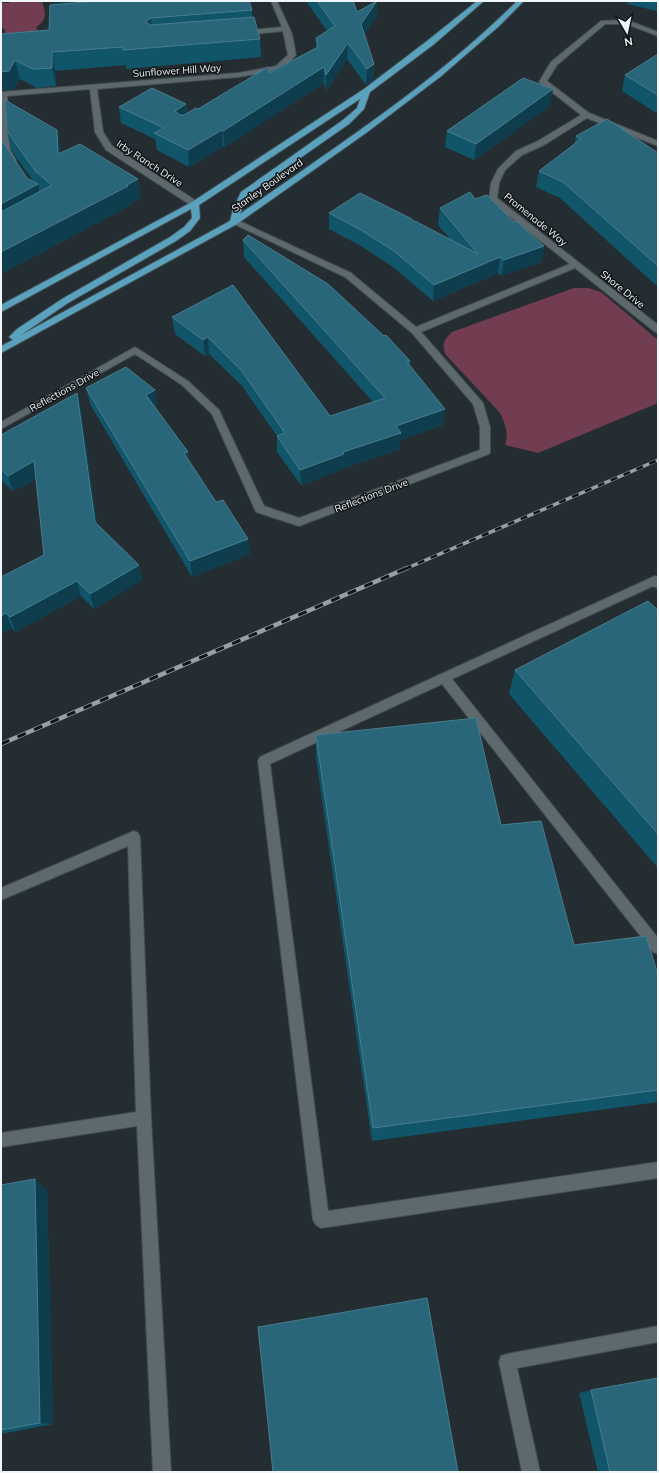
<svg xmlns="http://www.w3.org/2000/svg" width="659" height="1473" font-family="Mulish,sans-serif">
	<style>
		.green { fill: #723c51 }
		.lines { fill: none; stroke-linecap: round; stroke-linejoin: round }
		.minor-casing { stroke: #434c4f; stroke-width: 2 }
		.major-casing { stroke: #434c4f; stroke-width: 2 }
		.minor { fill: #5e696e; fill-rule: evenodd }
		.major { fill: #5aa1bd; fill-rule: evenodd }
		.rail-far1-casing { stroke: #98a0a4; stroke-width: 3.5 }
		.rail-casing { stroke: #98a0a4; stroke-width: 4.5 }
		.rail-far1 { stroke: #111517; stroke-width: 2.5; stroke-dasharray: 7; stroke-linecap: butt }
		.rail { stroke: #111517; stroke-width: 3; stroke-dasharray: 9; stroke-linecap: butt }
		.wall { fill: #11556b }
		.shaded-wall { fill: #0e3e4e }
		.building { fill: #29667a; stroke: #487d8e }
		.labels { text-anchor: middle; stroke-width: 3; stroke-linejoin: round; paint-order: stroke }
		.far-street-label { font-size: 10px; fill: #eff5f8; stroke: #111517 }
	</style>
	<rect width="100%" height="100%" fill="#242e32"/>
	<path class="green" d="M15,1H43L42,2C46,12 47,21 36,27L39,33L5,36V30L1,26V3H8Z
		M574,288H588L601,292L658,340V403L538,453L505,445C509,434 505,423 500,413L446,355C441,344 444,340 452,332Z"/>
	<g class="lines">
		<defs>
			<path id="minor" d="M271,1H277L292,34L296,55L281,70L238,77L97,89L103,132L112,146L198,202L199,204L198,206H192L106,150L95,132L90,89L7,96L10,150L16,160L15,162H9L2,150L1,92L238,73L276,66L288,55L283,31L243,35L239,33L243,31L282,27Z
				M627,20L658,32V36L626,24H605L557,65L547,81L589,113L658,141V146L587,118L544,145L522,155L505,170L499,183L497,198L658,325V333L655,332L575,268L421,332L483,403L490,427V452L489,454L299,526L256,512L212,414L182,385L135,354L1,429V422L135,347L188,381L219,410L264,506L299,518L480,450V427L473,404L412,333L345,277L230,222L234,219L237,220L351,273L416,327L570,264L490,201L489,199L491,183L498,169L516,151L538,141L581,115L539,82L551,62L601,21Z
				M655,576L658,577V588L653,586L452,679L658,938V954L653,952L442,684L270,764L328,1211L658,1162V1178L321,1228L316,1225L313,1220L258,761L260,757Z
				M134,831L138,833L140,837L151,1118L171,1472H153L137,1126L1,1147V1133L136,1112L128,846L1,900V888Z
				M658,1326V1342L517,1368L540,1472H522L499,1362L501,1356L507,1354Z"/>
			<path id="major" d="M477,1H484L433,45L370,92L364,109L349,124L247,195L240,214C335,147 435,83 517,1H524L498,27L440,77L366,133L237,224L1,353V346L13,340L9,337L17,329L62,299L170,237L184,227L192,218L191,209L1,312V305L192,202L364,89L427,41ZM360,99L357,108L343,120L241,192L233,209L230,221L21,335L68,303L176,241L190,231L200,218L199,205Z"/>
		</defs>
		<use href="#minor" class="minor-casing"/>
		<use href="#major" class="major-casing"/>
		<use href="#minor" class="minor"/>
		<use href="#major" class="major"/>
		<defs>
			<path id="rail-far1" d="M405,569L658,460"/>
			<path id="rail" d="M1,744L407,568"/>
		</defs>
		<use href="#rail-far1" class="rail-far1-casing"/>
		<use href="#rail" class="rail-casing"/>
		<use href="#rail-far1" class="rail-far1"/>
		<use href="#rail" class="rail"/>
	</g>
	<path class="wall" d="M54,1H80L72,3L252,10V17L260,39L261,57L126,69V65L55,71L56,86L37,88L20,79L14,89L1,91V34L49,30L54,5Z
		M306,1H353L357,12L376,1H377V16L364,34L374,64L373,80L366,85L347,59L326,91L324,83L225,147H223L189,167L157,150L155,139L121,123L119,107L186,104L187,113L198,109L316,48V38L327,31Z
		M628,1H658V10L657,11L627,4Z
		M658,54V114L622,91L625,75Z
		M550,106L474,160L445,147L447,131Z
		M7,131L61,149V152L141,198L131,203V205L1,274V139L27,178L34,182L11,150Z
		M576,136L658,153V287L560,198L536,187L539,171L574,145Z
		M475,199L514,222L544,246L541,262L501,276L498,273L433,301L393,267L361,246L329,229V213L414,222L450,239L438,225L440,208Z
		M243,240L410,361V365L443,425L400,440V449L344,468V469L301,485L277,452V436L242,386L209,354L205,356L175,334L172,317L233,285L330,416L373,402L244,257Z
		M86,388L157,406L155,408L188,452L189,461L250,554L192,577L90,404Z
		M77,393L81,409L97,524L139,565L142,580L94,609L81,596L15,632L12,628L1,634V577L44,555L36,479L13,491L1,480V435Z
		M658,610V868L509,694L515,670Z
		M316,735L501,825L574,945L658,975V1102L372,1141L316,758Z
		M1,1185L47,1190L53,1424L1,1434Z
		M591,1390L658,1472H598L579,1393Z"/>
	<path class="shaded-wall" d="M54,1H80L55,8Z
		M377,1V16L361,40V24Z
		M151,18L153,37L145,22Z
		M348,43L347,59L326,91V75Z
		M52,52L55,71L56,86L52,68Z
		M15,60L20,79L14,89L1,91V72Z
		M374,64L373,80L366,85L367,69Z
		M324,67V83L225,147L223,131Z
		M553,89L550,106L474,160L476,144Z
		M186,104L188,120L177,128L175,111Z
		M57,130L61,149L62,172L58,154Z
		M222,130L223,147L189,167L188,150Z
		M138,179L141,198L131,203V205L1,274V252Z
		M38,184L42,203L1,225V204Z
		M544,246L541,262L501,276L504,260Z
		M500,257L498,273L433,301L434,285Z
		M208,337L209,354L205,356L203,340Z
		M155,390L157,406L149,411L146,395Z
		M77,393L81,409L99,537L95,522Z
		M445,409L443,425L400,440V449L344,468V469L301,485L300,470L343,452L396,426Z
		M188,452L190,468L184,453Z
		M34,461L39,477L13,491L8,476Z
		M248,539L250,554L192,577L190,561Z
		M139,565L142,580L94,609L90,594Z
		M77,581L81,596L15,632L10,617Z
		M6,613L12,628L1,634V616Z
		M35,1179L47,1190L53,1424L40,1423Z"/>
	<path class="building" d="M97,1H249L252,10L151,18L145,22L151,25L254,17L260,39L123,50V47L52,52V68L33,69L15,60L9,71L1,72V34L49,30L50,5Z
		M317,1H353L357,12L377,1L361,24L374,64L367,69L348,43L326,75L324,67L223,131L222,130L188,150L154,133L164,128L119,107L152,88L186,104L175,111L180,115H184L196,108L198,109L268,67L269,73L318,47L316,38L335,26Z
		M658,54V95L625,75Z
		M523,78L553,89L476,144L447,131Z
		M5,100L57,130L58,154L80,144L138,179L127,185L128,186L1,252V212L52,185L36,172L7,131Z
		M607,119L658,153V266L563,182L539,171L581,139L576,136Z
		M1,139L27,178L38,184L1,204Z
		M470,192L475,199L487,195L514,222L516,221L544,246L504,260L500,257L434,285L394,251L361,230L329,213L360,193L412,219L414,222L415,221L478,254L440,208Z
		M248,235L328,284L384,336L386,335L410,361L407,362L445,409L396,426L401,433L343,452L344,454L300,470L277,436L285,433L241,370L208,337L203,340L172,317L233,285L330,416L385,398L243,240Z
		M126,367L155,390L146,395L188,452L184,453L216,502L223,500L248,539L190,561L86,388Z
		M77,393L95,522L139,565L90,594L77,581L10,617L6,613L1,616V577L44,555L34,461L8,476L1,469V435Z
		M648,601L658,610V834L515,670Z
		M476,718L501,825L541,821L574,945L646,936L658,975V1090L373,1128L316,735Z
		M35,1179L40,1423L1,1430V1185Z
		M427,1298L458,1472H273L258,1327Z
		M658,1378V1472H610L591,1390Z"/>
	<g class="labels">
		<g class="far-street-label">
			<text transform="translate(177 70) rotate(-4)" y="4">Sunflower Hill Way</text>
			<text transform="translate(150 163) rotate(33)" y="4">Irby Ranch Drive</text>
			<text transform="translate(267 185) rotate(-35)" y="4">Stanley Boulevard</text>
			<text transform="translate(536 219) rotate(39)" y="4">Promenade Way</text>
			<text transform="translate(623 289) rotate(39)" y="4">Shore Drive</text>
			<text transform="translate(64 390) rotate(-29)" y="4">Reflections Drive</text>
			<text transform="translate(371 495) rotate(-21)" y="4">Reflections Drive</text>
		</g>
	</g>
	<rect width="659" height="1473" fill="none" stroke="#eff5f8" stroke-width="4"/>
	<g transform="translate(627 32) rotate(171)" stroke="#111517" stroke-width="3" paint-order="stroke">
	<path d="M0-3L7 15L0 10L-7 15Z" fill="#eff5f8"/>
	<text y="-6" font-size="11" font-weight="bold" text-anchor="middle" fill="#eff5f8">N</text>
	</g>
</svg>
